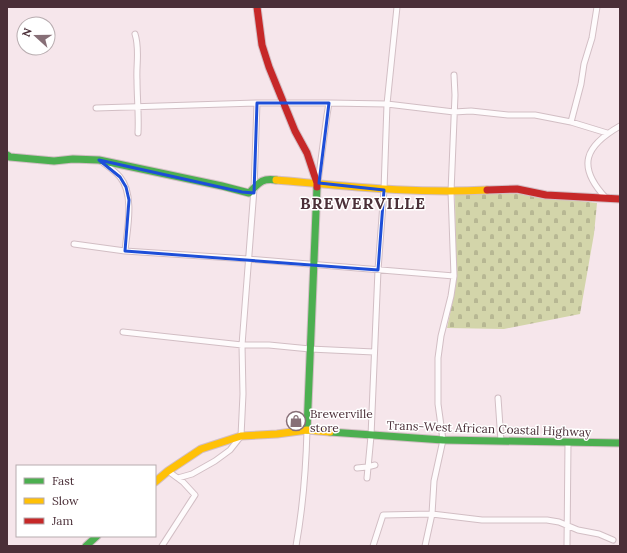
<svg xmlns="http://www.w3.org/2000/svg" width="627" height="553" font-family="Lora,serif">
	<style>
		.cemetery { fill: url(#cemetery-stones) }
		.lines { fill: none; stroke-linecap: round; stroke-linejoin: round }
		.street-casing { stroke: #d2bec4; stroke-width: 7 }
		.fast-casing { stroke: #d2bec4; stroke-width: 9 }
		.slow-casing { stroke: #d2bec4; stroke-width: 9 }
		.jam-casing { stroke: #d2bec4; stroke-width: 9 }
		.street { stroke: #fefbfc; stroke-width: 5 }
		.fast { stroke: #4caf50; stroke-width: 7 }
		.slow { stroke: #ffc107; stroke-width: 7 }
		.jam { stroke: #c62828; stroke-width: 7 }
		.marked { fill: none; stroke: #1d4ed8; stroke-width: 3; stroke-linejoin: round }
		.labels { text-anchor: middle; stroke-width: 3; stroke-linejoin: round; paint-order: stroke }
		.poi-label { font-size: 12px; fill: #4b2f38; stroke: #fff; text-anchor: start }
		.street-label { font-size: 12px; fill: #4b2f38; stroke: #fff }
		.district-label { font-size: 16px; font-weight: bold; letter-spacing: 1px; fill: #4b2f38; stroke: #fff }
	</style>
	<defs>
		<pattern id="cemetery-stones" width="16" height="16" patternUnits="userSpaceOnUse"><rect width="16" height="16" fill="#d3d5aa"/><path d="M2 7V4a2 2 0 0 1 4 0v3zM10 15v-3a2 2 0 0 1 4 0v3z" fill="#b7b793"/></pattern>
	</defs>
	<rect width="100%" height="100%" fill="#f6e6eb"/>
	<path class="cemetery" d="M513,193L597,203L594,234L580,314L504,329L447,328L456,285L455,195Z"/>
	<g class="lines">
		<defs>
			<path id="street" d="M135,34C140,49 136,65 137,80C137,98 139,115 138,133
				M96,108L257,103
				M571,122L581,84L584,64L592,38L597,7
				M101,161C107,166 115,171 120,177C135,195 127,230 125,251
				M318,182L327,115L329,103L387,104L454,112L471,111L508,115H535L571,122L607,133
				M606,198C576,166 585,146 620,126
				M74,244L125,251L248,259L454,276
				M123,332L242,345H269L310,349L374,352
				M498,398L501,441
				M357,468L367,467L375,465
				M178,478L192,474L215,461L230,450L241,436L243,394L242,345L254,189L257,103H329
				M367,478L371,436L378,270L384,190L387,104L397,7
				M162,546L195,495L183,482L168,471
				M296,546C303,507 306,469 307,430
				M373,546L383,515L432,514L482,520H547L559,522L578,530L599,534L613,540
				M425,546L432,514L434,481L443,440L438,404V358L441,336L451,296L454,276L451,192L455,95L454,75
				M567,546L568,443"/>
			<path id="fast" d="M7,155L10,157L54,161L73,159L99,160L222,186L249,193C259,183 261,178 276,180
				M307,430L317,187
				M330,432L443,440L620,443
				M86,546L97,536"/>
			<path id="slow" d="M276,180C346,186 416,194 487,190
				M155,482L168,471L201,449L241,436L277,434L307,430L330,432"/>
			<path id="jam" d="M257,7L262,45L269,67L295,131L307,153L317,183V187
				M487,190L517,189L546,195L620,199"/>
		</defs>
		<use href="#street" class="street-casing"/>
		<use href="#fast" class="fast-casing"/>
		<use href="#slow" class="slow-casing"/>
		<use href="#jam" class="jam-casing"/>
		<use href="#street" class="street"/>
		<use href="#fast" class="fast"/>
		<use href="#slow" class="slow"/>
		<use href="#jam" class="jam"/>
	</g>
	<path class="marked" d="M257,103H329L319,183L384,190L378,270L125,251L129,200L126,187L120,177L99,160L242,192L254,193Z"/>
	<defs>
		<symbol id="shop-ring" viewBox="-11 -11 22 22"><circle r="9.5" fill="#fff" stroke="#876f77" stroke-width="1.5"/><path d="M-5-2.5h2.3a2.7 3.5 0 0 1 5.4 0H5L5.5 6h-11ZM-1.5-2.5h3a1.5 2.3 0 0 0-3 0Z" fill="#876f77"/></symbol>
	</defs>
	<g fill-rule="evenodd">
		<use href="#shop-ring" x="285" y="410" width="22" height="22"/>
	</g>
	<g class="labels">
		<g class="poi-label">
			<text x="310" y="418">Brewerville<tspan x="310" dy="14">store</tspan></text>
		</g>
		<g class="street-label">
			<text transform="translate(489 429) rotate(2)" y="4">Trans-West African Coastal Highway</text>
		</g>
		<g class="district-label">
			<text x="363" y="209">BREWERVILLE</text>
		</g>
	</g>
	<rect width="627" height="553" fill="none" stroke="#4b2f38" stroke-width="16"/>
	<rect x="16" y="465" width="140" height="72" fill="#ffffff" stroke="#b7acaf"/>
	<rect x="24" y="478" width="20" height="6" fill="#4caf50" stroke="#b7acaf"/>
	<text x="52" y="485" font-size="12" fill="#4b2f38">Fast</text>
	<rect x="24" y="498" width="20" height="6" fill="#ffc107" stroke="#b7acaf"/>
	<text x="52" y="505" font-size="12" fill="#4b2f38">Slow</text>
	<rect x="24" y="518" width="20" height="6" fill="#c62828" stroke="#b7acaf"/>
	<text x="52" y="525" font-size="12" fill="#4b2f38">Jam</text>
	<g transform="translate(36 36) rotate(291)"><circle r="19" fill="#ffffff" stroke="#b7acaf"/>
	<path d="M0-3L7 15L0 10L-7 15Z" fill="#876f77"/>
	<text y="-6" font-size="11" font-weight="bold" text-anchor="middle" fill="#4b2f38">N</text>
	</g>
</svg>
